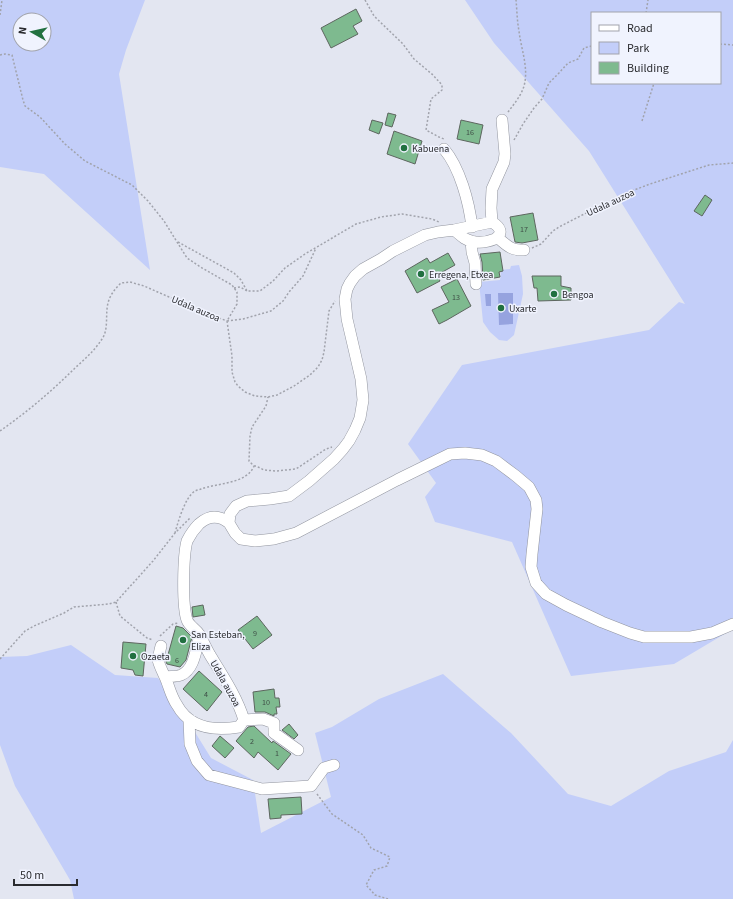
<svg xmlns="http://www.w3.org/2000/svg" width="733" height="899" font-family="'Source Sans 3',sans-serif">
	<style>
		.green { fill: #c3cef9; fill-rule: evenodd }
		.water { fill: #96a3df }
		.building { fill: #7eba8f; stroke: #5d665f }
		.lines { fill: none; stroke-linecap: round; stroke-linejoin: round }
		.minor-casing { stroke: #92959f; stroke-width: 12 }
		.path { stroke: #a1a3ac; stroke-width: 1.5; stroke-dasharray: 2 2; stroke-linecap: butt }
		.minor { stroke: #fff; stroke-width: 11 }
		.poi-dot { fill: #217040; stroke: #f0f3fe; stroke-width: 1.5 }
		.labels { text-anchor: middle; stroke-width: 3; stroke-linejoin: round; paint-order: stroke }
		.number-label { font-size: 8px; fill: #3f4f47 }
		.poi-label { font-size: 10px; fill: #2a2b2f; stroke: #f0f3fe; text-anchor: start }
		.street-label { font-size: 10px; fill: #2a2b2f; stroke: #f0f3fe }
	</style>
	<rect width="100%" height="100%" fill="#e3e6f1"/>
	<path class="green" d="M0,0H145L126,50L119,74L150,270L44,174L0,167ZM20,20H44V44H20Z
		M465,0H733V629L674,664L571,676L512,542L435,522L425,497L436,483L408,444L462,365L649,330L679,302L685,304L589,151L494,43ZM592,13H720V83H592Z
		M519,265L522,276L523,294L514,335L507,341L499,340L490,332L483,322L479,282L500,280L501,270L510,269L511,266Z
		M71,645L115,675L158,678L185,716L211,758L253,780L261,833L331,797L315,733L332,727L379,699L443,674L511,733L568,794L611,806L669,771L726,752L733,740V899H74L70,880L15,786L0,745V657L27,656Z"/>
	<path class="water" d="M498,293H513V324L499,325Z
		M485,294H491V306H486Z"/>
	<path class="building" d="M356,9L362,21L353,26L358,34L331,48L321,28Z
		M388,113L396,115L392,127L385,125Z
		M372,120L383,123L379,134L369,130Z
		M461,120L483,125L479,144L457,139Z
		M394,131L422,141L415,164L387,154Z
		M705,195L712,200L702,216L694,211Z
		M533,213L538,240L522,243L515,242L510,217Z
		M500,252L503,271L499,272L500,277L483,280L482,262L480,254Z
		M448,253L455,265L437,275L440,281L417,293L405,271L427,258L430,263Z
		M532,276H561V286L571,288V300L538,301L537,288H534Z
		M457,279L471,306L447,320L439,324L432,310L449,302L441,287Z
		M203,605L205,615L193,617L192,607Z
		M257,616L272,635L253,649L238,630Z
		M176,626L183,628L192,637L186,660L180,667L167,664L166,662Z
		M123,642L146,644L143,676L135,675L133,670L121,668Z
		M199,671L222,692L207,711L183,689Z
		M274,689L275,698H279L280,707H276L277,714H274V716L265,712H255L253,692Z
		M289,724L298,735L294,739L282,730Z
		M254,726L272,743L273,741L291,754L278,770L258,752L254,758L236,741L248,727Z
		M220,736L234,748L225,758L212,746Z
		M301,797L302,814L281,815V818L270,819L268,799Z"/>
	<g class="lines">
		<defs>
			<path id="minor" d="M444,149C460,168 469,202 472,227
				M492,222L491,208L492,189L504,162L505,154L502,120
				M454,230C458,233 461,236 464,238C474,244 485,243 495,239C504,233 500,227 492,222L454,230L438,232L425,235L393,251L381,259L363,269L355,276L350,283L347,289L345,299L347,319L361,379L363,400L360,418L355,430L349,441L343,449L334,459L309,481L289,496L270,499L247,501L236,506L230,514L229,523L235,533L241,539L255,541L274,539L296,533L397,480L450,454L465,453L482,455L496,461L516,476L529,487L536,500L537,509L532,554L531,567L536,583L546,594L566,605L602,622L630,633L644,637H691L712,633L733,624
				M498,238C508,246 510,250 524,250
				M471,241L472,252L475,263L476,284
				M161,646C160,650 159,655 158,659C158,664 165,676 167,682C170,690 172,698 177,705C190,729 215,731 239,727L244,720C237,697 223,676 210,655C206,648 203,641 199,634C196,629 189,626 187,620C182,606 183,556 187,541C190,535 194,529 199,524C209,515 219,515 229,523
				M165,677C170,676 176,677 181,675C195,669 196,648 200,635
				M189,719L190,744L197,761L209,775L262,789L311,786L324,768L334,765
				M244,720L263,719L274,723V733L298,750"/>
		</defs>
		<use href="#minor" class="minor-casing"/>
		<path class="path" d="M365,0L374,16L403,44L414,59L433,75L442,85V90L431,99L426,130L439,137L444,139
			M646,13L648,0
			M0,15L2,0
			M720,44L733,45
			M0,55L5,54L12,55L23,100L25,106L40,117L65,144L85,161L132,185L148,201L164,221L187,258L202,268L232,285L237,292V304L227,321
			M508,112C514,104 521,96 524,86C529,68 521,49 519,31C517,21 517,10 516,0
			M642,121L654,83
			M514,140L523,124L534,108L542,99L549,83L559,73L568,63L578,59L584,48L592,46
			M178,242L234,273L241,280L247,291H260L273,281L285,268L305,254L356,224L381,217L402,214L432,219L439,222
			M532,248L541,244L553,231L559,227L594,209L629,192L650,184L709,165L733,163
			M234,288L240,287L247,291
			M227,321L232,356V372L235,382L238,386L245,392L255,396L268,397L277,395L294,386L310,375L318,367L322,360L324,352L329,311L335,301
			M227,321L243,319L271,311L283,301L289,292L303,276L316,248
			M0,431C27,412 52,391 75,368C85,359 95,350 102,339C109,329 105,315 108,303C110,295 115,289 121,283L130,282L144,286L201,311L227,321
			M254,466H256L264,470L276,471L296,469L326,449L332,447
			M175,533C178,522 185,497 195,491C197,490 199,490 201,489C217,483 247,484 254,466L249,461L250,436L252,427L266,406L268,397
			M116,602L120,616L147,638L153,640
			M160,636L173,624L178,623
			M0,659L25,631L34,626L64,613L74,607L109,604L116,602L153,561L175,533L190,518
			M317,794L332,814L363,835L371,848L390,857L387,866L374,870L366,885L375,895L388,899"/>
		<use href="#minor" class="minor"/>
	</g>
	<g class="poi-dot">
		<circle cx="404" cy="148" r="4"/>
		<circle cx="421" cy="274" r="4"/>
		<circle cx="554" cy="294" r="4"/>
		<circle cx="501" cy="308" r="4"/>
		<circle cx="183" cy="640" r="4"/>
		<circle cx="133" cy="656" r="4"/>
	</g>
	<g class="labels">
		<g class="number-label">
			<text x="470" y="135">16</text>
			<text x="524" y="232">17</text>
			<text x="456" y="300">13</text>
			<text x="255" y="636">9</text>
			<text x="177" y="663">6</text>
			<text x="206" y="697">4</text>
			<text x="266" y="705">10</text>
			<text x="252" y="744">2</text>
			<text x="277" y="756">1</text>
		</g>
		<g class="poi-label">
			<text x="412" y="152">Kabuena</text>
			<text x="429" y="278">Erregena, Etxea</text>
			<text x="562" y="298">Bengoa</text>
			<text x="509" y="312">Uxarte</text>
			<text x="191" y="638">San Esteban,<tspan x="191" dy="12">Eliza</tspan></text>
			<text x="141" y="660">Ozaeta</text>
		</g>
		<g class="street-label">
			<text transform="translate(610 202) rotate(-25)" y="4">Udala auzoa</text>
			<text transform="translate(196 308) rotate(23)" y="4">Udala auzoa</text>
			<text transform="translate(226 683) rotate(61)" y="4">Udala auzoa</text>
		</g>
	</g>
	<rect x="591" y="12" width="130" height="72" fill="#f0f3fe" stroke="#a1a3ab"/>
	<rect x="599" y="25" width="20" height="6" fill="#ffffff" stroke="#a1a3ab"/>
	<text x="627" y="32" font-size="12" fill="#2a2b2f">Road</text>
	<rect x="599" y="42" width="20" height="12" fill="#c3cef9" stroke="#a1a3ab"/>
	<text x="627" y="52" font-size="12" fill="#2a2b2f">Park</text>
	<rect x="599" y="62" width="20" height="12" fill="#7eba8f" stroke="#a1a3ab"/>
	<text x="627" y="72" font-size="12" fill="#2a2b2f">Building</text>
	<g transform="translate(32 32) rotate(278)"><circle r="19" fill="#f0f3fe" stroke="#a1a3ab"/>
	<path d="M0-3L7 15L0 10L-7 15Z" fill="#217040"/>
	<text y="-6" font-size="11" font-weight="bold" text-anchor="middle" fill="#2a2b2f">N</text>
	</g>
	<path d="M14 879v6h63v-6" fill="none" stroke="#2a2b2f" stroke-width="2"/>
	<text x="20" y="879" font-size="12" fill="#2a2b2f" stroke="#f0f3fe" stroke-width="3" paint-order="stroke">50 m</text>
</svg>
